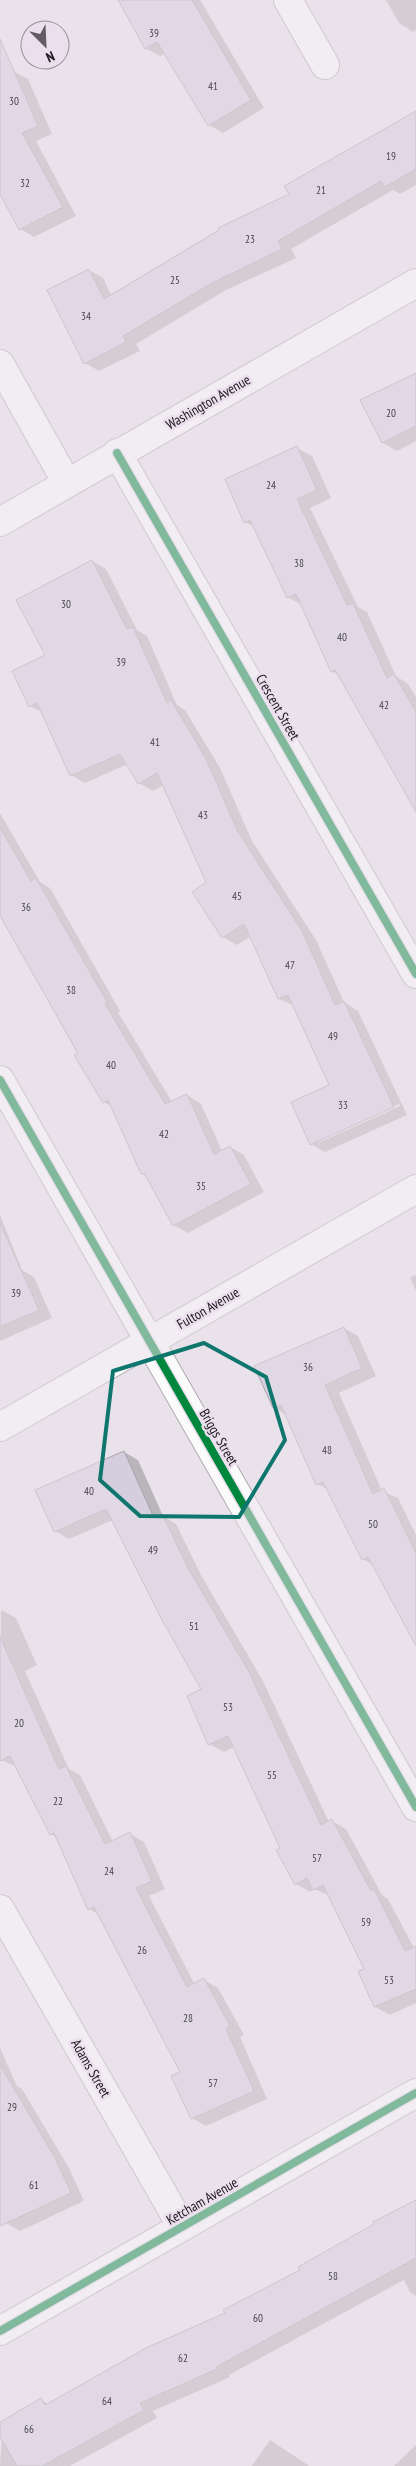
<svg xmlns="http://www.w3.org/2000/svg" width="416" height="2466" font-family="'PT Sans Narrow',sans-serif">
<rect width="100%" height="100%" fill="#e9e2ea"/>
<path fill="#0003" fill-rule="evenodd" d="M119,0h81l64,108 -41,25 -14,-8 -44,-72 -5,3 -15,-8z
M386,0h30v30l-3,2 -14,-9z
M13,71l15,8 24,55 -16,7 40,75 -42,21 -14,-8 -20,-37v-118z
M416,114v71l-16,9 -7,-4 -102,59 5,9 -70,32 -90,54 4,7 -41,20 -14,-8 4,-93 14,8 8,17 179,-100z
M416,374v67l-19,10 -15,-9z
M297,448l15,8 19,42 -21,10 48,99 9,5 29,64 12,8 8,13v113l-76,-134 -8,-5 -30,-66 -14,-8 -33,-70 -10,-5z
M92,561l14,8 31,61 10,6 30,69 8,5 35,58 32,73 64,99 28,62 14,9 49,104 -82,37 -14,-8 19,-58 -35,-80 -16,-7 -28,-63 -14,9 -14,-8 -15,-54 -44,-98 -11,6 -14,-8 -11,-19 -43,19 -14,-8 -28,-62 -13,-7 16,-50zM399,1104l1,2 -82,37v-3z
M0,813l40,69 10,6 70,123 -2,1 54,90 15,-7 14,9 21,47 8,-4 14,8 20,37 -76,41 -14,-8 -26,-48 -6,-3 -31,-68 -7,-4 -104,-189z
M0,1215l22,55 12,7 18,41 -52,23z
M416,1275v16l-6,-14z
M344,1328l14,8 18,40 -37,17 43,98 16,7 18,37v101l-43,-71 -10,-6 -34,-69 -12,-6 -31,-69 -12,-8z
M124,1452l14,8 25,56 13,8 26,53 61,104 66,141 3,-1 14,8 36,66 6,4 28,53v51l-26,12 -15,-8 -15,-35 6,-3 -36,-73 -16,-7 -4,3 -14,-8 -62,-137 -10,5 -15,-8 -6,-54 -90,-170 -44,19 -14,-8z
M1,1610l15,8 21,47 -12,6 44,98 11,6 33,67 17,-8 14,8 21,47 -16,7 46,89 9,-5 14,8 26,47 -4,2 27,62 -61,27 -14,-8 -10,-45 -81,-157 -12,-7 -32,-71 -6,-4 -34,-67 -16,-7 -1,-3z
M0,2048l17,38 5,3 47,79 15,33 -64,30 -14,-8 -6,-13z
M416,2202v94l-6,-4 -6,-12 -175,95 1,2 -77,34 4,7 -87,48h-70l2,-29 -2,-14 41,-23 8,4 178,-90z
M270,2440l38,25v1h-56z
M416,2445v21h-22z"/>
<path fill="#d5cedf" stroke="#a8a4ab" d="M118,0h74l59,100 -43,26 -51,-84 -12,7z
M0,39l38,87 -16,7 41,74 -44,23 -19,-36z
M416,111v58l-31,18 -4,-6 -103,60 4,8 -70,34 -89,53 3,6 -42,22 -37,-74 42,-21 15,30 115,-69 -1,-2 71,-34 -5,-8z
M416,373v53l-34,17 -22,-43z
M297,446l20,44 -20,9 50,106 6,-2 34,75 7,-4 22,38v100l-81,-142 -4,2 -35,-78 -9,4 -37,-78 -6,3 -19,-44z
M92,560l35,69 6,-2 34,76 4,-3 35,59 32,73 64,99 33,74 9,-4 50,106 -84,38 -19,-43 38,-17 -41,-90 -10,4 -34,-75 -22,14 -30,-46 14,-10 -49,-109 -19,11 -18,-30 -50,22 -33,-73 -8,4 -17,-36 33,-16 -29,-55z
M0,828l31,53 5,-3 71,124 -2,2 60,100 22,-10 27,60 16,-8 21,38 -78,42 -29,-53 -3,1 -33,-74 -5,3 -29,-48 4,-2 -78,-137z
M0,1223l39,87 -39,17z
M344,1327l18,41 -37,17 48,109 11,-6 32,65v93l-48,-89 -6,3 -39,-78 -7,3 -35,-80 -8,3 -19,-42z
M124,1451l30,67 8,-4 26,54 61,104 72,153 11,-6 39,72 3,-2 31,62 11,-5v43l-42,18 -16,-36 6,-2 -41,-84 -10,5 -6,-12 -12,7 -19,-35 4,-2 -52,-112 -20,9 -21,-49 14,-7 -39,-69 -56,-111 -52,23 -19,-42z
M0,1637l59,132 7,-3 39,78 25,-12 22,49 -16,7 51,99 17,-9 26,48 -4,3 28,62 -63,28 -20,-43 9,-4 -86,-165 -6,3 -34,-77 -4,2 -40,-79 -10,5z
M0,2065l55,93 16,35 -71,33z
M416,2200v58l-200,109 1,2 -77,34 4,7 -102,56h-25l-17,-29v-15l41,-24 4,7 103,-58 77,-34 -2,-3 77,-40 -2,-3 76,-43 -1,-2z"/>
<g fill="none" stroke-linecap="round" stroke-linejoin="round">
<defs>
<path id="street" d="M288,0l37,65
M0,364l67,119
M117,453l299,521
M0,522l416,-239
M0,1080l416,727
M0,1427l416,-238
M0,1909l182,318
M0,2331l416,-238"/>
</defs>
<use href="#street" stroke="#afa9b0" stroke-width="30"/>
<use href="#street" stroke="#fcfbfc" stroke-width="28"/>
<defs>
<path id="cycleway" d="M117,453l299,521
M0,1080l416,727
M0,2331l416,-238"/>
</defs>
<use href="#cycleway" stroke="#ebdfed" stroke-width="11"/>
<use href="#cycleway" stroke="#00873e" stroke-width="8"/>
</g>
<path d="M0 0H416V2466H0ZM204,1343l62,34 19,63 -46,77 -99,-1 -40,-36 13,-109z" fill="#e9e2ea" fill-opacity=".55" fill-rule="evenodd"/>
<path fill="none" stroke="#0f766e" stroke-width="4" stroke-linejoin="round" d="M204,1343l62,34 19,63 -46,77 -99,-1 -40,-36 13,-109z"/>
<g text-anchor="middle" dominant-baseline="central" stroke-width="5" stroke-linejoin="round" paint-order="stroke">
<g font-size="11" fill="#4a454d">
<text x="154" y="33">39</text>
<text x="213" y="86">41</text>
<text x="14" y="101">30</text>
<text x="391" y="156">19</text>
<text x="25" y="183">32</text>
<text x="321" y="190">21</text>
<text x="250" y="239">23</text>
<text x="175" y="280">25</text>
<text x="86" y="316">34</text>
<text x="391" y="413">20</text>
<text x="271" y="485">24</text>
<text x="299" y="563">38</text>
<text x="66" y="604">30</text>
<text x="342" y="637">40</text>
<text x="121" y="662">39</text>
<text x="384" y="705">42</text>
<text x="155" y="742">41</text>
<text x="203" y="815">43</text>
<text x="237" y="896">45</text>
<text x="26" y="907">36</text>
<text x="290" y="965">47</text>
<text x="71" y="990">38</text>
<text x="333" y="1036">49</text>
<text x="111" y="1065">40</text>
<text x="343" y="1105">33</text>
<text x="164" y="1134">42</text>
<text x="201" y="1186">35</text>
<text x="16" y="1293">39</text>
<text x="308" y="1367">36</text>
<text x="327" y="1450">48</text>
<text x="89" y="1491">40</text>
<text x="373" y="1524">50</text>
<text x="153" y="1550">49</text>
<text x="194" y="1626">51</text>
<text x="228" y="1707">53</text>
<text x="19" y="1723">20</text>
<text x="272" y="1775">55</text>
<text x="58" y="1801">22</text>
<text x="317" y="1858">57</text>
<text x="109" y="1871">24</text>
<text x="366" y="1922">59</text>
<text x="142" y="1950">26</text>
<text x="389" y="1980">53</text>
<text x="188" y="2018">28</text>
<text x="213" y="2083">57</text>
<text x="12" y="2107">29</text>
<text x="34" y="2185">61</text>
<text x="333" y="2276">58</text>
<text x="258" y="2318">60</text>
<text x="183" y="2358">62</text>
<text x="107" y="2401">64</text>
<text x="29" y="2429">66</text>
</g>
<g font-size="14" fill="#1a161b" stroke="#ebdfed">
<text transform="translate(208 402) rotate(-30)">Washington Avenue</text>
<text transform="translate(278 707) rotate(60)">Crescent Street</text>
<text transform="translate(208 1308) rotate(-30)">Fulton Avenue</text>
<text transform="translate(219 1437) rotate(60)">Briggs Street</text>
<text transform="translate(91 2068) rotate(60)">Adams Street</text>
<text transform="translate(202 2201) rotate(-30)">Ketcham Avenue</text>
</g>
</g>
<g transform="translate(45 45) rotate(156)"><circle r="24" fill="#ebdfed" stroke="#978f99"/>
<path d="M0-4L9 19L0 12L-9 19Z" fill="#625d63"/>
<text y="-8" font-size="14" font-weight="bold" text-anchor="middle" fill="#1a161b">N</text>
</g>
</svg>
